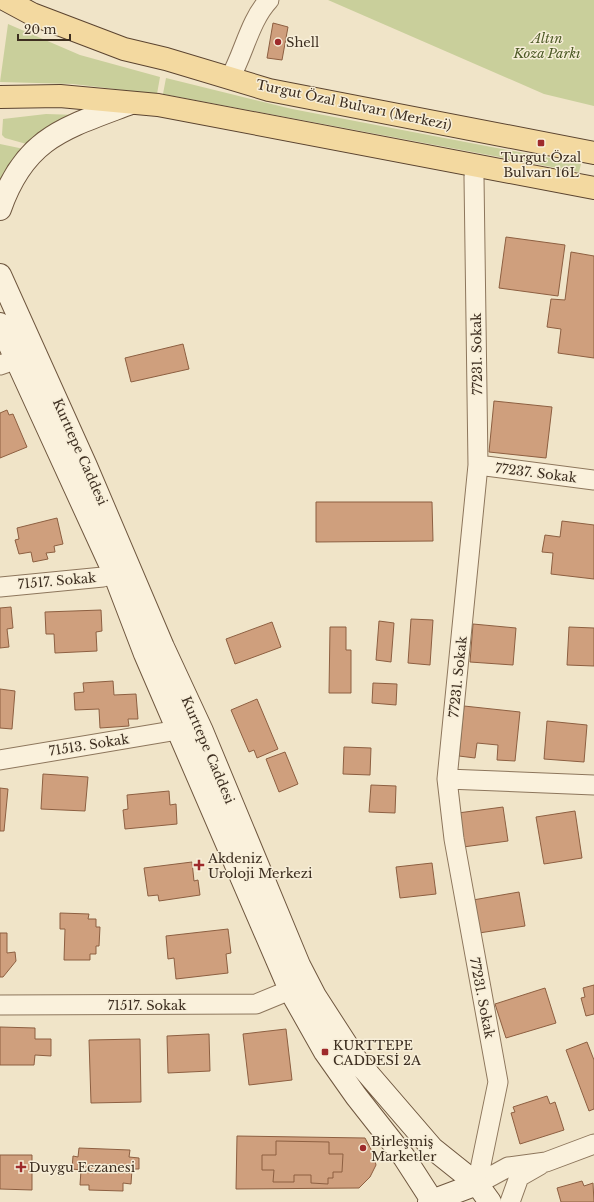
<svg xmlns="http://www.w3.org/2000/svg" width="594" height="1202" font-family="'Libre Baskerville',serif">
<rect width="100%" height="100%" fill="#f0e4c8"/>
<path fill="#c9cf9b" d="M328,0h266v106l-50,-12z
M8,24l72,31 80,22 -3,17 -84,-10 -73,-2z
M166,78l126,31 289,55 -2,8 -416,-78z
M46,114l32,1 -48,30 -25,-7 -3,-3 1,-16z
M0,144l24,5 -24,37z"/>
<path fill="#cf9f7d" stroke="#8d5f41" d="M273,23l15,4 -6,33 -15,-2z
M506,237l59,8 -7,51 -59,-8z
M571,252l23,4v102l-36,-5 3,-24 -14,-2 4,-28 14,1z
M183,344l6,25 -58,13 -6,-24z
M494,401l58,6 -6,51 -57,-6z
M7,410l2,5 4,-1 14,33 -27,11v-45z
M316,502h116l1,39 -117,1z
M57,518l6,26 -9,2 1,6 -9,1 2,6 -15,3 -2,-10 -12,2 -4,-14 4,-1 -2,-11z
M562,521l32,4v54l-43,-5 2,-21 -11,-1 3,-17 15,2z
M11,607l2,21 -6,1 2,18 -9,1v-40z
M101,610l1,21 -6,1 1,19 -42,2 -1,-19h-8l-1,-22z
M411,619l22,1 -3,45 -22,-2z
M379,621l15,2 -3,39 -15,-2z
M272,622l9,25 -46,17 -9,-25z
M473,624l43,4 -3,37 -43,-3z
M330,627h16v23h5v43h-22z
M569,627l25,1v38l-27,-1z
M113,681l1,14 22,-1 2,25h-10l1,7 -29,2 -1,-19 -24,1 -1,-17 10,-1 -1,-9z
M373,683l24,1 -1,21 -24,-2z
M0,689l15,2 -3,38 -12,-1z
M257,699l21,50 -21,9 -3,-8 -5,2 -18,-42z
M464,706l56,6 -5,49 -18,-1 1,-15 -21,-2 -2,15 -16,-2z
M547,721l40,4 -3,37 -40,-3z
M344,747l27,1 -1,27 -27,-1z
M285,752l13,32 -19,8 -13,-33z
M43,774l45,3 -3,34 -44,-2z
M371,785l25,1 -1,27 -26,-1z
M0,788l8,1 -4,42h-4z
M169,791l1,14 6,-1 1,20 -52,5 -2,-19 5,-1 -1,-14z
M503,807l5,34 -45,6 -5,-34z
M575,811l7,47 -38,6 -8,-47z
M192,862l2,19 4,-1 2,15 -41,6 -1,-6 -10,1 -4,-28z
M432,863l4,31 -36,4 -4,-31z
M519,892l6,34 -46,7 -6,-33z
M60,913l29,1 -1,5h8v8h4l-1,19h-3v8h-6v6h-26l1,-31h-5z
M228,929l3,24 -5,1 2,19 -52,6 -2,-21 -6,1 -2,-23z
M0,933h7v20l8,-1 1,9 -13,16h-3z
M594,985v29l-8,2 -5,-18 4,-1 -2,-9z
M545,988l11,35 -50,15 -11,-34z
M0,1027l35,1v11h16v17l-16,-1 -1,10h-34z
M286,1029l6,51 -43,5 -6,-51z
M209,1034l1,37 -42,2 -1,-37z
M140,1039l1,63 -50,1 -2,-63z
M587,1042l7,18v49l-5,2 -23,-61z
M547,1096l3,8 5,-2 9,28 -44,14 -9,-31 4,-1 -2,-5z
M237,1136l128,2 8,15 3,12 -6,12 -11,11 -123,1z
M276,1141l53,1v12h14l-1,18h-9v6h-5v6l-17,-1v-8h-17v7h-21l1,-12h-12v-15h14z
M79,1148l51,2 -1,7 10,1v11h-7l-1,15 -8,-1v8l-34,-1v-5h-9l1,-15 -9,-1 1,-13 5,1z
M0,1155h32v35l-32,-1z
M582,1181l2,5 9,-3 1,19h-33l-4,-14z"/>
<g fill="none" stroke-linecap="round" stroke-linejoin="round">
<defs>
<path id="street" d="M230,78c14,-25 20,-58 39,-78
M476,165l-2,12 4,288 -31,314 7,60 44,243 -21,102
M0,365l17,-6
M478,465l116,15
M0,587l103,-10 11,-4
M0,760l178,-30
M447,779l147,6
M0,1005l256,-1 34,-14
M477,1184l31,-17 38,-5 48,-18
M510,1202l9,-25 21,-12"/>
<path id="secondary" d="M0,209c25,-72 65,-81 131,-106
M0,275l86,191 77,181 39,84 97,234 16,31 42,65 75,87 45,36 13,18
M0,324l114,249 31,81 145,336 35,62 31,44 48,61 29,45
M429,1202l48,-18"/>
<path id="primary" d="M6,0l26,14 92,35 42,10 103,31 325,63
M0,97l60,-1 98,9 436,83"/>
</defs>
<use href="#street" stroke="#8d765c" stroke-width="21"/>
<use href="#secondary" stroke="#6f573f" stroke-width="24"/>
<use href="#primary" stroke="#5b4430" stroke-width="24"/>
<use href="#street" stroke="#faf1dc" stroke-width="19"/>
<use href="#secondary" stroke="#faf1dc" stroke-width="22"/>
<use href="#primary" stroke="#f3d9a0" stroke-width="22"/>
</g>
<g fill="#9e2a2b" stroke="#f7eed8" stroke-width="1.5">
<circle cx="278" cy="42" r="4"/>
<rect x="537" y="139" width="8" height="8" rx="2"/>
<path d="M197 859h4v4h4v4h-4v4h-4v-4h-4v-4h4z"/>
<rect x="321" y="1048" width="8" height="8" rx="2"/>
<circle cx="363" cy="1148" r="4"/>
<path d="M19 1161h4v4h4v4h-4v4h-4v-4h-4v-4h4z"/>
</g>
<g text-anchor="middle" dominant-baseline="central" stroke-width="3" stroke-linejoin="round" paint-order="stroke">
<g font-size="13" font-style="italic" fill="#4d5a26" stroke="#f7eed8">
<text x="547" y="38">Altın<tspan x="547" dy="15">Koza Parkı</tspan></text>
</g>
<g font-size="13" fill="#3d2e20" stroke="#f7eed8" text-anchor="start">
<text x="286" y="42">Shell</text>
<text x="541" y="157" text-anchor="middle">Turgut Özal<tspan x="541" dy="15">Bulvarı 16L</tspan></text>
<text x="208" y="858">Akdeniz<tspan x="208" dy="15">Uroloji Merkezi</tspan></text>
<text x="333" y="1045">KURTTEPE<tspan x="333" dy="15">CADDESİ 2A</tspan></text>
<text x="371" y="1141">Birleşmiş<tspan x="371" dy="15">Marketler</tspan></text>
<text x="29" y="1167">Duygu Eczanesi</text>
</g>
<g font-size="13" fill="#3d2e20" stroke="#f7eed8">
<text transform="translate(354 105) rotate(12)">Turgut Özal Bulvarı (Merkezi)</text>
<text transform="translate(477 354) rotate(-91)">77231. Sokak</text>
<text transform="translate(80 452) rotate(66)">Kurttepe Caddesi</text>
<text transform="translate(536 473) rotate(7)">77237. Sokak</text>
<text transform="translate(57 581) rotate(-5)">71517. Sokak</text>
<text transform="translate(458 677) rotate(-84)">77231. Sokak</text>
<text transform="translate(89 745) rotate(-9)">71513. Sokak</text>
<text transform="translate(208 750) rotate(67)">Kurttepe Caddesi</text>
<text transform="translate(482 998) rotate(79)">77231. Sokak</text>
<text x="147" y="1005">71517. Sokak</text>
</g>
</g>
<path d="M18 34v6h52v-6" fill="none" stroke="#3d2e20" stroke-width="2"/>
<text x="24" y="34" font-size="12" fill="#3d2e20" stroke="#f7eed8" stroke-width="3" paint-order="stroke">20 m</text>
</svg>
